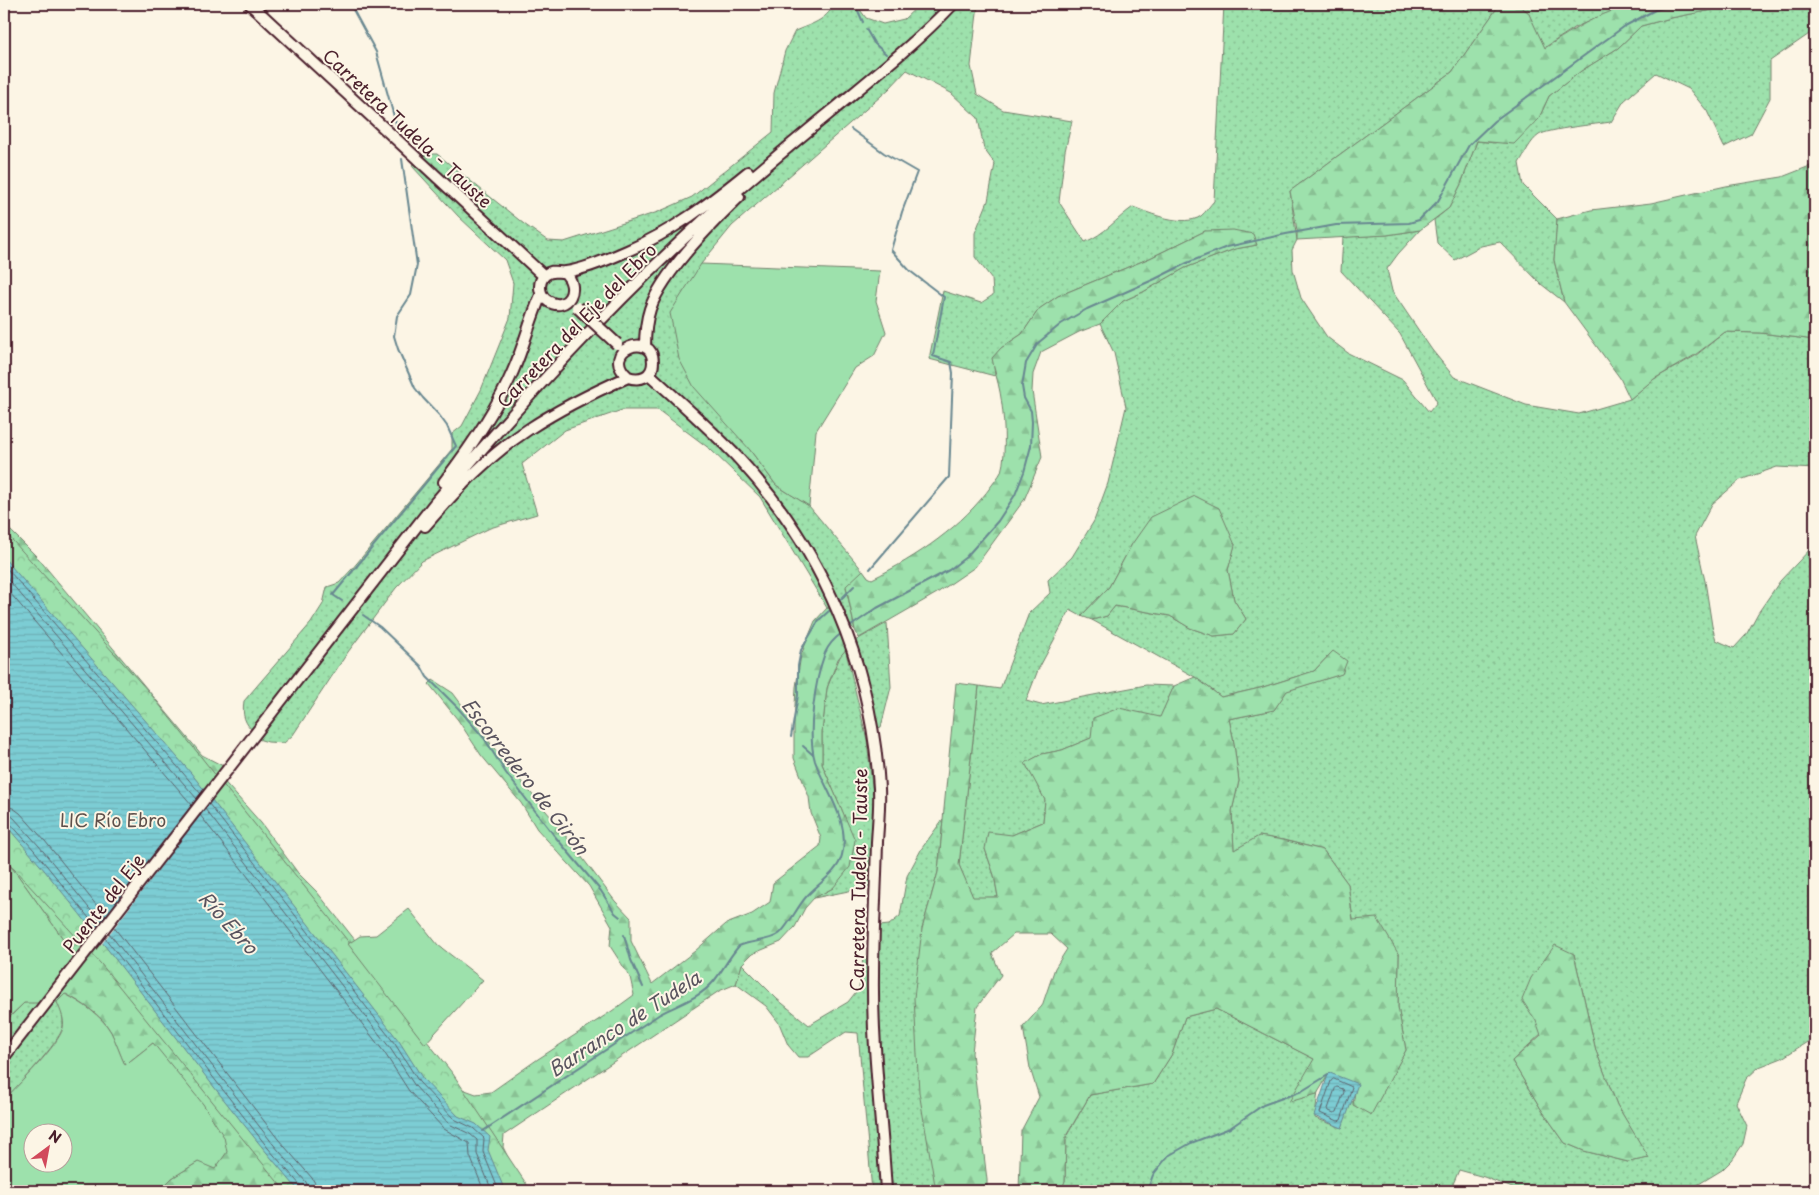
<svg xmlns="http://www.w3.org/2000/svg" width="1819" height="1195" font-family="'Playpen Sans',sans-serif">
<defs>
<pattern id="grass-dots" width="8" height="8" patternUnits="userSpaceOnUse" patternTransform="scale(1.25)"><rect width="8" height="8" fill="#9de1ac"/><path d="M2 2h.1M6 6h.1" fill="none" stroke="#89c194" stroke-width="1.8" stroke-linecap="round"/></pattern>
<pattern id="forest-firs" width="22" height="20" patternUnits="userSpaceOnUse" patternTransform="scale(1.25)"><rect width="22" height="20" fill="#9de1ac"/><path d="M5 1l3.5 6h-7zM16 11l3.5 6h-7z" fill="#89c194"/></pattern>
<pattern id="park-crowns" width="20" height="18" patternUnits="userSpaceOnUse" patternTransform="scale(1.25)"><rect width="20" height="18" fill="#9de1ac"/><path d="M2 6a3 3 0 1 1 6 0M12 15a3 3 0 1 1 6 0" fill="none" stroke="#89c194"/></pattern>
<pattern id="water-rules" width="6" height="5" patternUnits="userSpaceOnUse" patternTransform="scale(1.25)"><rect width="6" height="5" fill="#7ccdd4"/><path d="M0 2.5h6" fill="none" stroke="#6db0b6"/></pattern>
</defs>
<rect width="100%" height="100%" fill="#fcf5e5"/>
<filter id="ink" filterUnits="userSpaceOnUse"><feTurbulence type="fractalNoise" baseFrequency=".02" numOctaves="2"/><feDisplacementMap in="SourceGraphic" scale="10" xChannelSelector="R" yChannelSelector="G"/><feConvolveMatrix kernelMatrix="1 2 1 2 8 2 1 2 1" color-interpolation-filters="sRGB"/></filter>
<g filter="url(#ink)">
<path fill="url(#grass-dots)" stroke="#74806c" fill-rule="evenodd" d="M834,4h22l10,14 17,6 21,-5 16,-15h58l-7,62 6,28 26,16 69,11 -7,30 -6,51 26,40c20,-8 31,-23 48,-35 16,6 51,21 68,9 5,-4 9,-11 13,-15l10,-197h276l-48,68 -162,119 7,49 -5,10 1,20 8,28 26,39 21,16 55,27 26,32 8,-10 -37,-68 -59,-63 2,-34 44,-2 33,-5 -22,24 -11,15 5,22 40,59 22,27 72,28 53,9 51,-15 24,-20 41,-23 30,-24 35,1 55,7v129l-38,-2 -37,13 -28,24 -17,32 10,45 7,45 4,14 18,8 12,-13 12,-22 22,-32 35,-37v493l-33,21 -23,9 -13,12 -10,24 11,23 -4,18 -11,16 -10,10 -28,17 -29,3 -23,-3 -28,2 -8,2h-86l-36,-14 -25,-7 -6,14 5,7h-404l11,-10 1,-44 24,-42 63,-11 19,-30 13,-37 31,-8 98,50 4,31 -3,28 27,10 8,-28 21,14 35,-64 -8,-43 1,-52 -46,-35 -5,-36 -25,-34 -40,-10 -24,-4 -25,15 -2,-40 7,-30 -6,-44 -4,-18 45,-9 12,-19 55,-17 -8,-23 -19,20 -54,17 -39,9 -26,-20 -103,-57 15,-4 8,-10 55,10 20,12 24,8 20,-2 12,-15 -12,-19 -6,-30 7,-26h-103l-23,43 -28,29 -11,-6 -32,60 -12,31 15,4 105,-20 28,1 -14,32 -69,20 -29,12 -20,4 -16,9 19,37 -2,22 -31,13 -27,14 9,26 4,22 -25,1 -14,-33 20,-179 21,3 29,-76 21,-20 -2,-13 24,-23 22,-36 14,-38 18,-76 -12,-54 -14,-29 23,-23 20,-9 42,-24 50,-19 22,-4 -52,-14 -55,27 -92,38 -19,13 -17,25 -21,14 -8,10 2,18 -66,-17 14,-68 38,12 12,-8 -1,-16 -17,-22v-24l13,-32 7,-37 -11,-15 -6,-31 -27,-25 -44,-23 -18,19 -157,137 -31,38 49,186 26,35 33,21 59,71 -22,10 9,43 -18,-19 -2,1 -8,-4 -67,-111 -50,-48 -52,-39h-36l-57,20 -43,34 15,50 -47,14 -68,33 -26,27 -48,64 -55,83 -9,8 -16,-1 -17,-5 4,-4c-11,-10 -13,-18 -11,-32l67,-78 12,-19 4,-17 12,-4 13,-14 100,-120v-15l10,-8 19,-36 29,-72 3,-35 -8,-23 -47,-44 -46,-50 4,-12h21l87,70 24,17 16,1 94,-30 34,-15 81,-65 1,-39 11,-42 10,-20c16,-7 31,-10 39,-27zM1574,954l22,97 21,54 31,53 -20,4 -44,-11 -19,-8 -24,-34 -29,-48 32,-30z
M1517,4h125l-30,7 -36,16 -32,21 -16,-36z
M1720,4h95v26l-45,31v37l-19,36 -27,13 -17,-36 -18,-22 -33,-16 -32,28 -13,21c-13,2 -63,7 -72,13 -9,6 -14,19 -20,28l4,22 34,34 -3,41 10,42 -23,-18 -41,-42 -19,4 -26,14 -18,-17 -3,-23 15,-12 12,-24 16,-43 18,2 44,-25 10,-22 32,-25 37,-23 23,-22 30,-8 41,-8z
M887,623l4,64 -10,40 -12,4 -11,-50 -12,-29 21,88 11,101v44l-64,13 19,-10 9,-78 -20,-46v-32l5,-44 17,-41z
M943,819l-5,53 -16,57 14,262h-64l-14,-158 -12,-1 -38,25h-10l-10,-12 -9,-22 -13,-17 -30,-22 6,-20 35,35 32,26 39,-23 11,-14 4,-30 9,-3 -1,-28 18,-2 11,-9 7,-40 15,-28z
M57,999c3,9 7,18 6,27 -2,16 -47,61 -59,74v-77l20,-20z"/>
<path fill="url(#forest-firs)" stroke="#74806c" d="M1500,4h16l12,8 17,36c29,-19 62,-41 98,-44 25,-3 52,0 77,0l-8,6 -41,8 -30,8 -23,22 -37,23 -32,25 -10,22 -25,26 -37,-3 -16,43 -12,24 -29,22 -33,5 -90,5v-10l-7,-39 162,-119z
M1815,164v176l-55,-7 -35,-1 -30,23 -41,24 -24,20 -10,-21 -56,-76 -10,-42 3,-41 34,-9 60,-7 75,-17 56,-9z
M1233,230l20,4 4,11 -22,4 -50,19 -42,24 -20,9 -23,23 -21,8 -38,20 -8,22 -1,17 10,66 -18,43 -49,67 -38,26 -78,45 -4,-8 -9,-44 17,-16 5,7 4,2c45,-22 91,-53 120,-94 3,-4 7,-9 9,-13 6,-20 3,-59 -1,-80 -2,-11 -6,-22 -8,-34l9,-10 21,-14 17,-25 19,-13 92,-38 55,-27z
M1195,496l24,12 16,37 -7,25 6,30 12,19 -12,15 -20,2 -24,-8 -20,-12 -55,-10 -8,10 -15,4 -11,-4 28,-29 23,-43 19,-27z
M4,524l34,34 164,197 23,12 -4,11 40,45 37,50 19,19 38,48 -7,4 109,143 19,7 15,-2 47,-33 74,-48 22,-16 -4,-18 -20,-31 2,-20 -23,-40 -52,-57 -16,-26 -40,-48 -23,-35 -29,-36 4,-4 20,13 47,63 56,67 59,78 16,17v23l21,43 43,-33 31,-27 26,-10 18,-12 3,-19 47,-37 1,-8 -10,-25 -2,-16 -15,-39v-34l2,-37 5,-32 14,-34 12,-13 9,2 16,32 -14,17 -11,29 -5,44v32l33,76 -5,27 -17,21 -19,10 -9,10 -10,19 -14,15 -29,12 -10,10 -6,20 -17,7 -215,144 -1,12 19,39 -518,-628z
M1333,651l14,10 -5,13 -55,17 -13,19 -45,9 4,18 6,44 -7,30 2,39 25,-14 24,4 40,10 25,34 5,36 24,-2 22,37 -1,52 8,43 -35,65 -18,-10 3,-20 -27,-11 -12,20 -28,8 25,-43 -98,-50 -31,8 -13,37 -19,30 -63,11 -24,41 -1,45 -4,10h-42l2,-60 18,-34 -9,-29 -7,-41 19,-21 13,-38 12,-19 -16,-15h-37l-22,19 9,22 -24,32 -5,46 15,127v11h-51l-17,-99 -5,-94 8,-69 16,-57 18,-189 23,3 -20,179 14,32h25l-4,-22 -9,-26 3,-17 24,3 31,-13 2,-22 -20,-37 17,-9 20,-4 29,-12 2,-20 26,-10 41,9 14,-31 21,-9 26,20 39,-9 54,-17z
M4,823l295,368h-140l13,-13 26,-16 -45,-119 -28,22c-5,-10 -9,-22 -14,-33 -9,-17 -29,-29 -45,-38l-9,8 -14,-1 33,-44 -59,-83 -13,-15z
M1555,945l19,9 22,97 21,54 32,53 -21,4 -44,-11 -19,-8 -24,-34 -29,-48 29,-26 -5,-14 -14,-21 9,-22z"/>
<path fill="url(#park-crowns)" stroke="#74806c" d="M4,531l146,162 178,223 125,158 78,117h-246l-184,-227 -97,-106z"/>
<path fill="#9de1ac" stroke="#74806c" fill-rule="evenodd" d="M701,264l179,7 -4,30 10,31 -12,24 -19,12 -39,63 -7,75 -33,-21 -26,-35 -56,-63 -15,-28 -9,-46z
M4,859l13,15 59,83 -31,46h-21l-17,16 -3,-6z
M409,909l29,36 45,35 -58,64 -77,-100 12,-8 16,-1z
M65,994c17,9 36,21 46,38 5,10 9,22 14,33l28,-22 50,61 21,33 3,15 -12,17 -17,-7 -26,16 -13,13h-155v-91c14,-15 54,-54 59,-72 2,-9 -3,-18 -6,-26zM32,1132h30v30h-30z"/>
<path fill="url(#water-rules)" stroke="#688790" d="M4,558l187,215 208,268 24,38 35,37 18,8 14,13 -2,13 17,41h-206c-103,-119 -191,-250 -295,-368z
M1330,1073l28,11 -16,44 -28,-12 14,-41z"/>
<path fill="#fcf5e5" d="M205,788l8,10 -112,147 -9,-11z"/>
<g fill="none" stroke-linecap="round" stroke-linejoin="round">
<path stroke="#5e656f" stroke-width="1" d="M4,565l197,229
M4,575l193,224
M4,586l188,219
M209,804l186,240 24,38 35,37 19,9 11,10 -1,14 16,39
M4,806l9,2 7,5 25,28 60,75
M205,809l185,239 25,38 34,38 21,10 7,6v14l15,37
M4,814l6,1 4,3 25,28 62,77
M200,815l184,237 25,39 35,38 25,14 1,13 14,35
M4,820l5,2 25,28 63,78
M113,926l165,213 34,39 4,7v6
M109,933l164,211 33,38 3,9
M105,938l163,210 33,38 1,5
M1334,1079l18,8 -11,33 -3,1 -18,-8 11,-32z
M1337,1087l6,2 1,3 -7,20 -3,1 -5,-2 -1,-2 7,-20z"/>
<path stroke="#688790" stroke-width="2" d="M350,4l26,48 22,79
M855,4l8,18
M866,29l8,14 12,11
M851,129l33,24 33,19 -15,40 -11,38 19,21 34,26 -11,59 18,6 2,11 -4,104 -79,92
M342,601l-9,-6 123,-149 -9,-20 -8,-11 -16,-17 -8,-10 -17,-39 -4,-13 3,-20 14,-21 6,-30 -15,-106
M839,601l15,-15
M363,615l17,12 41,39 6,11 31,31 26,30 22,35 47,61 48,57 14,22 5,4
M848,628l29,-20 72,-38 17,-13 32,-36 17,-26 9,-23 7,-26 1,-24 -1,-11 -7,-13 -2,-12 4,-23 12,-20 23,-19 26,-15 68,-30 32,-16 40,-16 59,-13 50,-9 73,-2 10,-3 19,-19 31,-56 25,-24 131,-95 30,-16 24,-6
M791,737l7,-42v-29l3,-16 18,-30 10,-9
M803,746l9,8
M624,935l7,25 12,27
M483,1131l177,-117c19,-10 40,-16 54,-33 9,-11 15,-24 25,-35 12,-6 29,-4 40,-12 8,-6 19,-28 27,-37 11,-13 32,-24 36,-42 9,-33 -17,-65 -27,-94 -8,-27 0,-81 10,-108 4,-9 10,-15 17,-20
M1147,1191l6,-16 15,-19 23,-13 39,-15 33,-23 39,-14 26,-16"/>
<defs>
<path id="primary" d="M250,4l294,272
M564,272c18,16 3,41 -16,29 -9,-5 -11,-18 -3,-26 7,-6 13,-2 21,-3 20,-3 43,-13 61,-21 45,-19 83,-48 121,-79
M645,347c0,-13 1,-26 5,-38 12,-36 62,-86 89,-112
M649,374c31,28 63,56 91,86 83,90 132,206 139,328 1,18 -1,36 -2,54 -1,45 -4,90 -4,134 -1,72 9,144 13,215
M444,482c26,-34 52,-71 69,-111 11,-25 17,-51 28,-76
M425,526c31,-36 64,-71 104,-97 32,-21 65,-37 99,-52 12,4 25,0 25,-15 0,-32 -55,-12 -25,15
M4,1057l430,-553c86,-100 174,-197 271,-285 41,-37 84,-73 127,-108 41,-34 84,-68 121,-107"/>
</defs>
<use href="#primary" stroke="#4a1f2b" stroke-width="14"/>
<use href="#primary" stroke="#fcf5e5" stroke-width="10"/>
<defs>
<path id="primary-bridge" d="M577,307l40,37"/>
</defs>
<use href="#primary-bridge" stroke="#4a1f2b" stroke-width="14" stroke-linecap="butt"/>
<use href="#primary-bridge" stroke="#fcf5e5" stroke-width="10"/>
</g>
</g>
<g text-anchor="middle" dominant-baseline="central" stroke-width="4" stroke-linejoin="round" paint-order="stroke">
<g font-size="18" fill="#4a1f2b" stroke="#fcf5e5">
<text transform="translate(408 128) rotate(43)">Carretera Tudela - Tauste</text>
<text transform="translate(576 325) rotate(-46)">Carretera del Eje del Ebro</text>
<text transform="translate(858 880) rotate(-89)">Carretera Tudela - Tauste</text>
<text transform="translate(103 903) rotate(-52)">Puente del Eje</text>
</g>
<g font-size="18" fill="#5f504b" stroke="#fcf5e5">
<text x="113" y="819">LIC Río Ebro</text>
</g>
<g font-size="19" font-style="italic" fill="#59535e" stroke="#fcf5e5">
<text transform="translate(526 776) rotate(52)">Escorredero de Girón</text>
<text transform="translate(229 922) rotate(48)">Río Ebro</text>
<text transform="translate(624 1023) rotate(-33)">Barranco de Tudela</text>
</g>
</g>
<rect width="1819" height="1195" fill="none" stroke="#fcf5e5" stroke-width="20"/>
<rect x="10" y="10" width="1799" height="1175" fill="none" stroke="#4a1f2b" stroke-width="2" filter="url(#ink)"/>
<g transform="translate(48 1148) rotate(32)"><circle r="24" fill="#fcf5e5" stroke="#b59f9b"/>
<path d="M0-4L9 19L0 12L-9 19Z" fill="#d1495b"/>
<text y="-8" font-size="14" font-weight="bold" text-anchor="middle" fill="#4a1f2b">N</text>
</g>
</svg>
